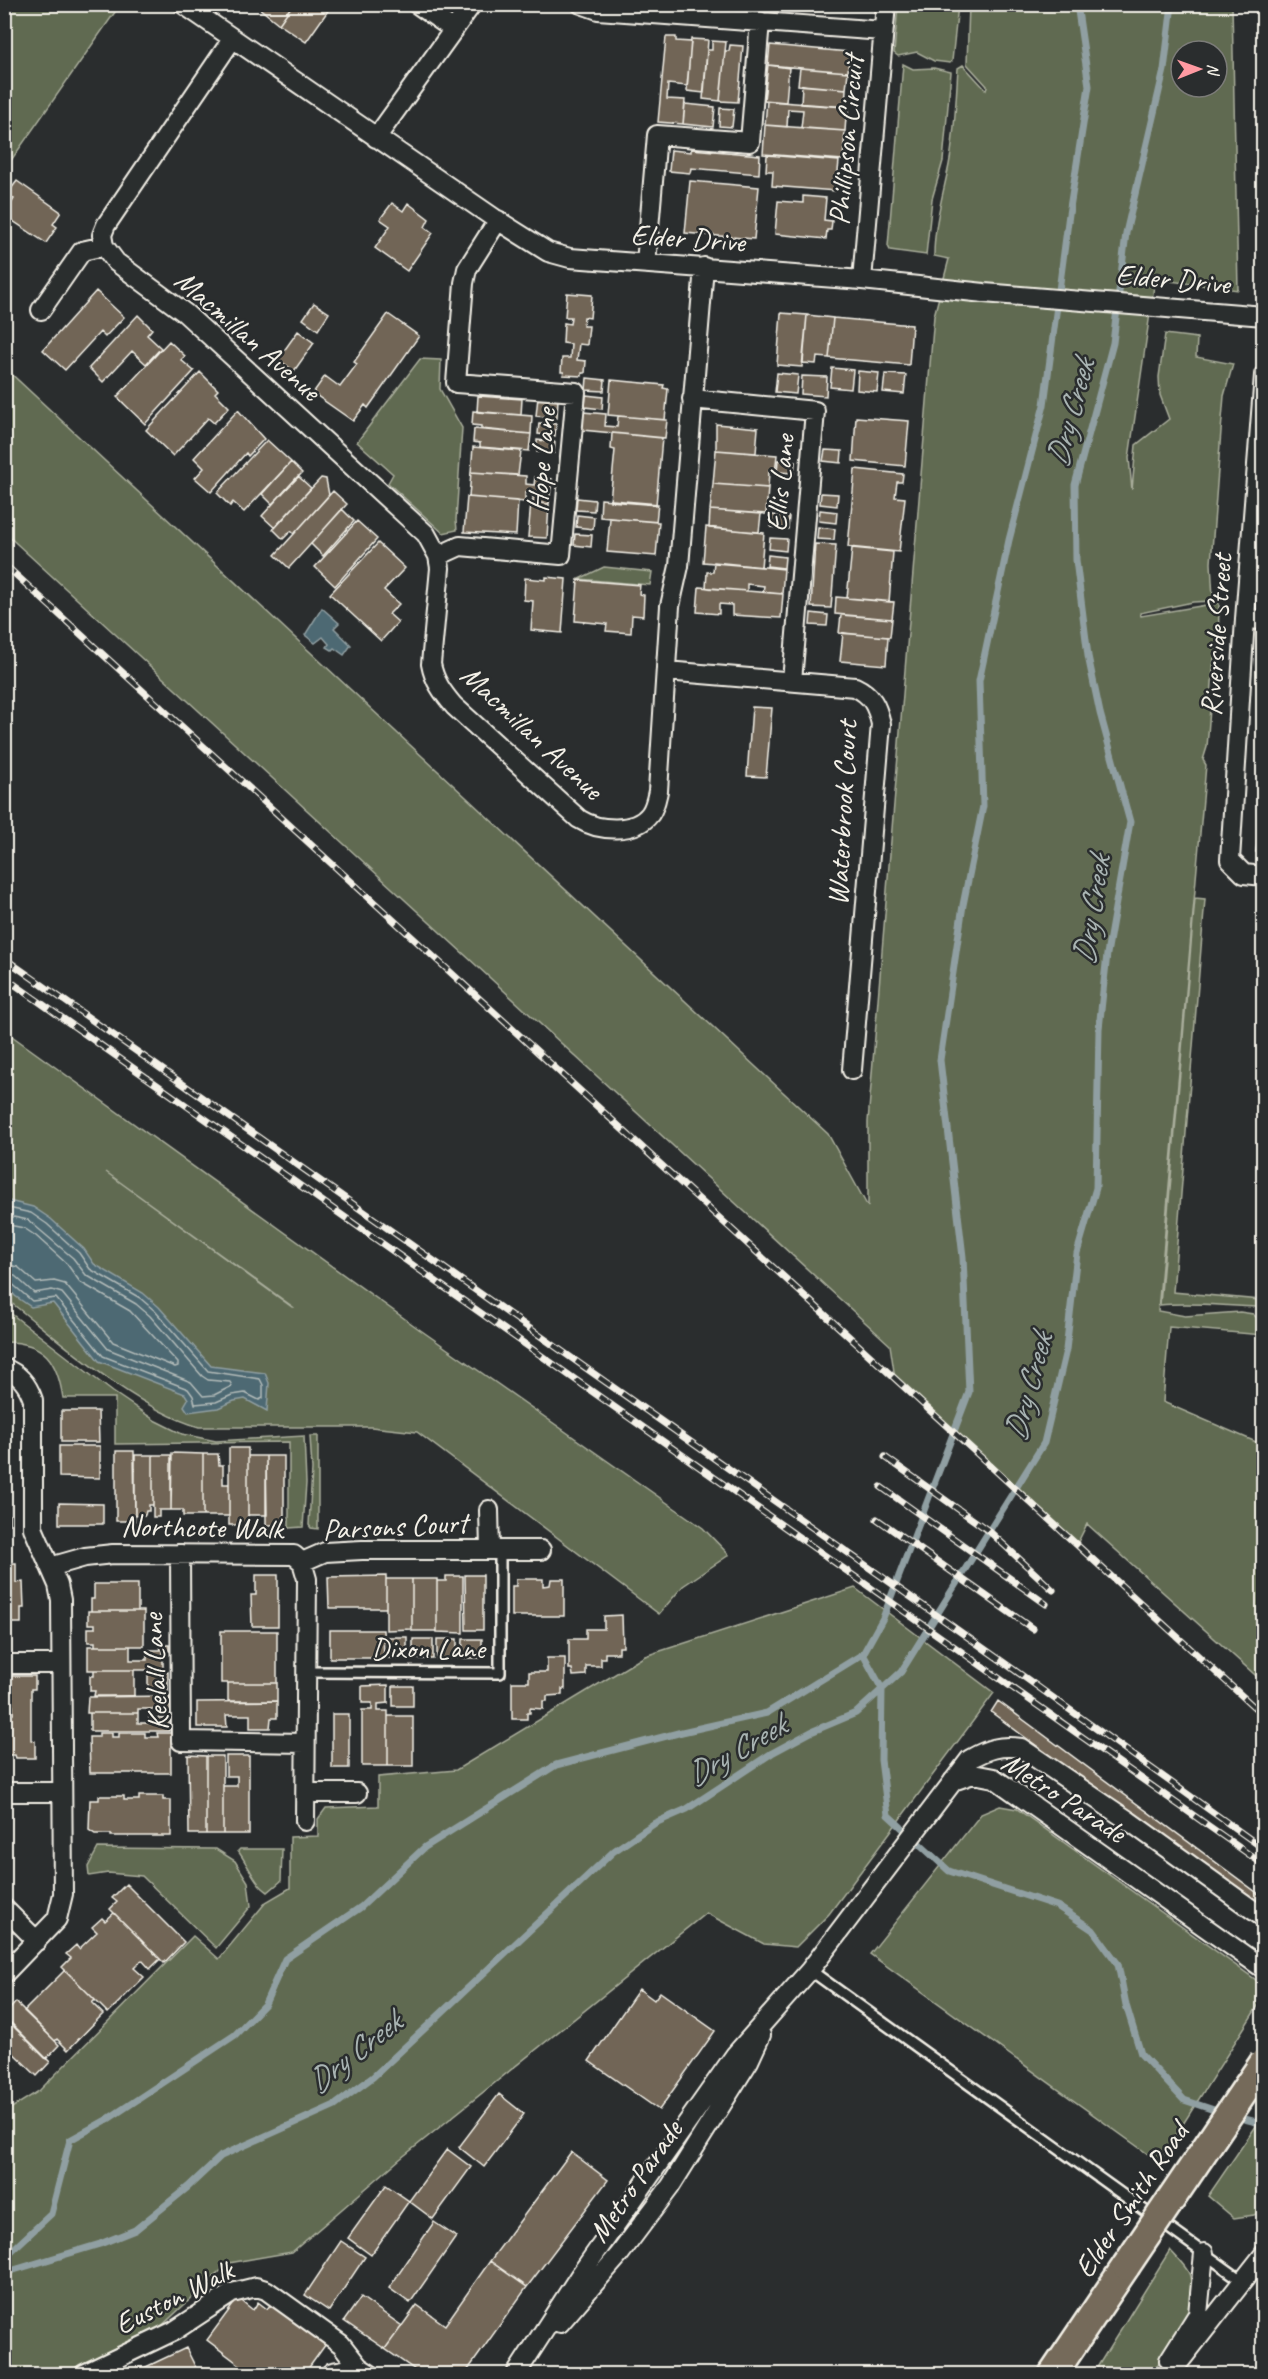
<svg xmlns="http://www.w3.org/2000/svg" width="1268" height="2379" font-family="Caveat,sans-serif">
<rect width="100%" height="100%" fill="#2a2d2e"/>
<filter id="ink" filterUnits="userSpaceOnUse"><feTurbulence type="fractalNoise" baseFrequency=".0167" numOctaves="2"/><feDisplacementMap in="SourceGraphic" scale="12" xChannelSelector="R" yChannelSelector="G"/><feConvolveMatrix kernelMatrix="1 2 1 2 8 2 1 2 1" color-interpolation-filters="sRGB"/></filter>
<g filter="url(#ink)">
<path fill="#606a51" stroke="#aaae9c" stroke-width="1.5" fill-rule="evenodd" d="M5,4l115,1 -115,164 -1,-164z
M898,5h60l-6,56 -2,2 -16,-2 -17,-9 -19,4 -4,-3z
M969,5h263l6,285 -83,-11 -26,179 3,32 4,-45 33,-26 -9,-24 -1,-18 6,-43 32,4 -1,19 37,7 -9,32 -3,35 -10,132 2,35 -2,3 -18,1 -53,11 1,3 78,-13 -1,55h-4l-7,89 -4,13 3,5 -48,546 27,5 55,-4 13,2 10,10v11l-94,-8 -6,75 100,43v237l-176,-158 -11,22 -181,-168 -5,-33 -885,-812v-165l823,766 40,73v-85l66,-806 15,-57 -15,-3c0,-32 9,-61 15,-91 6,-32 7,-65 9,-97l5,-3 23,25 1,-4 -20,-22zM1181,51h36v36h-36z
M903,64l10,5 21,-1 17,4 -8,89 -11,38 -6,56 -36,-5 -2,-4z
M420,359l21,1 -1,29 22,39 -6,92 1,10 -14,3 -55,-50 5,-9 -36,-32z
M604,567l48,5 -2,13 -71,-6z
M1195,898l10,1 -32,393 87,8 -2,7c-34,-1 -65,-5 -98,-2z
M5,1031l414,298 284,199 26,27 -46,31 -24,28 -242,-182 -46,-5h-172c-65,-19 -140,-87 -194,-129zM106,1172l186,135h1z
M5,1309l108,83 43,29 26,13 34,7 88,-5 2,47 -3,44 -14,1v-86l-174,2v-46h-52c-6,-38 -18,-56 -58,-56z
M310,1436h8v93l-7,-1 -2,-3 3,-56z
M855,1588l139,105 -165,221 -33,33 -32,-3 -58,-31 -306,246 -108,93 -63,11 -74,69 -89,42h-61v-262l34,-21 154,-155 26,23 47,-57 24,-14v-51l28,-1v-17l8,-11 52,-2v-29l78,-7 189,-114z
M1000,1806l17,3 246,176v13l-104,164 -289,-208 111,-140z
M98,1848l118,1 19,12 13,21 3,24 -35,42 -74,-72 -34,-3 -19,3 -1,-9z
M240,1849h42l-1,32 -13,11c-14,-9 -20,-28 -30,-41z
M1263,2116v93l-9,6 -20,3 -26,-22z
M1170,2250c6,7 18,18 20,26 9,38 -19,69 -39,98h-58z"/>
<path fill="#4e6973" stroke="#909fa2" stroke-width="1.5" d="M322,608l17,15 -5,5 17,17 -7,10 -10,-7 -2,2 -5,-3 2,-3 -6,-7 -8,6 -10,-8z
M5,1200l28,7 18,12 33,30 10,15 49,29 16,14 52,59 54,7 4,10 -2,28 -22,-12 -11,2 -16,7 -30,4 -4,-6 4,-7 -3,-5 -86,-33 -46,-58 -22,4 -16,-11 -10,-12z"/>
<g fill="none" stroke-linecap="round" stroke-linejoin="round">
<path stroke="#b2bbb9" stroke-width="1.5" d="M4,1207l27,6 16,11 32,29 11,16 50,29 15,13 53,60 52,8 3,6v13l-4,2 -14,-7 -13,2 -16,7 -21,2 -2,-8 -5,-7 -85,-33 -47,-58 -24,3 -22,-19 -6,-2
M4,1215l24,5 45,38 13,17 50,29 14,12 52,60 6,4 22,2 2,4 -18,9 -11,1 -12,-14 -83,-33 -46,-56 -10,-3 -18,3 -19,-17 -11,-3
M4,1224l20,4 12,8 31,28 13,18 50,29 48,52v3l-3,1 -62,-25 -48,-58 -11,-3 -18,2 -18,-16 -14,-3"/>
<path stroke="#909fa2" stroke-width="7" d="M863,1654l19,35 -1,71 7,55 61,56 108,35 36,24 25,34 8,41 15,49 43,46 39,13
M1233,2116l31,8
M4,2258l47,-44 19,-74 38,-21 127,-84 30,-31 20,-45 76,-52 64,-60 131,-82 126,-33 85,-19 96,-59 20,-36 86,-226 -6,-135 -23,-197 23,-155 20,-99 -4,-125 30,-141 35,-135 25,-191 20,-128 -12,-82
M4,2273l96,-29 35,-14 53,-43 33,-31 114,-51 38,-28 241,-226 41,-28 32,-14 85,-56 39,-21 45,-19 45,-41 143,-229 22,-93 11,-97 19,-65 3,-159 8,-75 23,-132 -30,-109 -12,-57 -12,-96 -1,-75 38,-142 13,-110 38,-163 8,-66"/>
</g>
<path fill="#716557" stroke="#f4f1e8" stroke-width="1.5" d="M260,4h33l-14,20 -21,-17z
M293,4l39,1 -26,37 -27,-18z
M666,37h10v4l15,1 -4,44 -19,-2 -1,15 18,1 -2,24 -25,-2z
M691,39l17,1 -4,53 -17,-2z
M712,41l14,1 -6,59 -17,-2 4,-49h5z
M730,45l13,1 -5,56 -18,-1 5,-50h4z
M770,45l79,7 -1,20 -80,-7z
M768,65l21,3 -3,34 -22,-2z
M800,68l48,4 -2,17 -48,-4z
M802,85l44,4 -1,18 -44,-3z
M767,101l82,6 -1,10h-2l-1,14 -44,-3 2,-18 -15,-1 -1,18 -22,-2z
M685,104l30,3 -2,20 -30,-3z
M720,108l14,1 -2,18 -13,-1z
M765,125l80,6 -2,29 -80,-6z
M691,149l69,6 -1,19 -68,-6 -1,5 -21,-2 2,-21 20,2z
M767,155l72,6 -3,30 -64,-5 1,-15h-7z
M17,181l44,31 -8,12 4,3 -11,16 -42,-28 10,-16 -7,-5z
M690,181l69,6 -5,52 -69,-6z
M803,196l23,2 -2,22 8,1 -1,9h-4l-1,9 -51,-5 3,-33 25,2z
M392,203l11,8 5,-8 21,16 -4,8 8,6 -26,38 -32,-23 15,-22 -10,-7z
M96,291l28,26 -19,20 -5,-5 -35,38 -22,-20z
M567,293l25,2 -2,23 -6,-1 -1,9h6l-2,19 -8,-1 -2,16 9,1 -1,12h-3v3l-19,-1 1,-3h-3l1,-14h8l1,-14 -8,-1 1,-20 6,1 1,-7h-6z
M314,303l15,10 -11,17 -15,-11z
M781,313l26,2 -5,52 -25,-2z
M388,314l31,22 -51,72 -3,-3 -12,16 -40,-28 12,-17 15,11 17,-23 -3,-2z
M138,315l14,14 -5,6 14,13 -15,16 -14,-13 -29,31 -14,-14z
M807,315l26,3 -4,40 -12,-1 -1,7 -13,-1z
M833,318l79,7 -3,40 -80,-7z
M298,331l16,12 -20,28 -16,-12z
M169,341l16,15 -4,4 13,11 -49,53 -28,-27z
M832,368l21,2 -2,19 -21,-2z
M858,371l21,2 -2,19 -20,-2z
M200,372l18,18 -3,3 14,14 -15,16 -6,-5 -35,38 -27,-26z
M777,373l21,2 -2,19 -21,-2z
M885,374l21,1 -2,19 -21,-2z
M802,376l25,1 -1,19 -25,-2z
M587,378l18,2 -1,11 -18,-1z
M611,380l53,5 -1,3 5,1 -3,31 -57,-5z
M586,395l17,2 -1,12 -17,-2z
M478,396l44,3 -1,16 -44,-3z
M538,397l20,2 -1,19 -21,-2z
M238,410l26,29 -16,17 -2,-3 -35,39 -16,-14 9,-10 -10,-10z
M473,411l59,5 -1,18 -50,-5v-3l-9,-1z
M583,412l23,2 -1,12 12,1 1,-11 49,4 -2,18 -83,-8z
M856,417l53,4 -4,45 -52,-5z
M539,423l17,1 -1,12 -17,-2z
M716,424l42,4 -2,25 -40,-3z
M474,429l57,5 -2,17 -49,-4v-4l-7,-1z
M612,433l50,5 -6,67 -46,-4 5,-51 -4,-1z
M267,440l24,22 -47,50 -11,-10 -3,4 -13,-13z
M537,440l18,2 -1,11 -17,-1z
M473,447l48,4 -3,24 -47,-3z
M716,450l61,5 -2,18 -6,-1 -1,16 -55,-4z
M825,450l17,1 -1,12 -18,-2z
M778,460l17,2 -1,11 -17,-1z
M291,462l11,11 -30,31 -10,-10z
M855,469l48,5 -1,8h-5l-2,15 10,1 -6,54 -51,-5z
M471,472l55,4v8l8,1 1,-8 17,2 -3,25 -16,-2v-9h-8v9l-56,-5z
M298,476l13,12 -36,40 -13,-12z
M321,478l5,1 3,16 -35,39 -3,-3 -8,8 -10,-10z
M713,484l55,4 -2,26 -56,-4z
M333,491l14,13 -58,64 -14,-13z
M821,493l17,1 -1,12 -17,-2z
M467,497l51,4 -2,34 -52,-3z
M577,498l18,2 -1,11 -18,-1z
M601,499l57,5 -2,18 -56,-5z
M531,502l18,2 -2,34 -19,-1z
M342,509l12,12 -31,35 -12,-12z
M710,510l51,4 -2,18 -50,-4z
M820,510l17,2 -1,11 -17,-2z
M577,515l17,2 -1,12 -17,-2z
M772,515l17,2 -1,12 -17,-2z
M610,518l49,4 -3,34 -49,-4z
M357,521l20,18 -42,47 -20,-19z
M706,527l58,6 -3,34 -58,-5z
M818,527l17,2 -1,11 -17,-1z
M575,534l17,1 -1,12 -17,-2z
M770,538l17,1 -1,12 -17,-2z
M378,543l27,25 -21,22 15,14 -10,10 9,8 -17,19 -51,-47z
M815,544l21,1 -5,63 -20,-1z
M852,548l41,4 -4,50 -42,-4z
M768,555l17,2 -1,11 -17,-2z
M714,562l70,7 -2,25 -19,-2 1,-6 -17,-2v7l-41,-3 1,-16h6z
M546,577l20,2 -4,54 -31,-3 2,-29 -9,-1 1,-22 21,2z
M578,580l62,5 -1,9 5,1 -1,21 -11,-1 -1,18 -25,-2 1,-7 -32,-3z
M699,587l84,7 -2,24 -49,-3v-10l-13,-1v10l-22,-2z
M836,597l58,5 -2,17 -57,-5z
M811,613l17,2 -1,11 -17,-1z
M841,615l51,4 -2,18 -51,-4z
M843,633l45,4 -2,28 -46,-4z
M752,707l20,1 -6,69 -19,-1z
M1261,792h3v19h-5z
M1259,811h5v22h-6z
M1258,833h6v20l-8,-1z
M61,1411h37l1,31h-38z
M59,1446h41v32l-41,-1z
M229,1448h19v77h-19z
M116,1451h18l1,70h-19z
M172,1453l31,1v62h-20v-6h-12z
M203,1454h15l1,11h4v19h6v32h-26z
M135,1455h18v50h-4v6h-3l-1,4 -10,1z
M153,1455h18v55h-12v7h-6z
M248,1456h18l1,59h-19z
M266,1456h18v69h-18z
M59,1503l44,1v20h-44z
M4,1506h5v18h-5z
M4,1524h5v25h-5z
M4,1563h12v20l7,-1 1,26h-3v15h-17z
M256,1575h22v51h-26l-1,-31h5z
M465,1575h18v55h-17z
M386,1576v32h-57l-1,-31z
M446,1576h17v57l-26,-1v-51h9z
M386,1579h26v50l-26,1z
M412,1579h25v52h-25z
M516,1579h27v7l7,-1 1,-6h13v37h-52v-30h4z
M94,1584h44v27h-47v-12h3z
M88,1611h56v35h-49v-4h-7v-14h7v-4h-7z
M622,1615l1,32h-4v6h-14v5h-4v8h-15v9l-13,1 -1,-7h-3v-30h17v-10h18v-13z
M330,1630h53l1,28h-54z
M221,1631h56v52h-56z
M387,1637h20v21h-20z
M413,1639h20v20h-20z
M437,1639h20v19l-20,1z
M463,1639h19v19h-20z
M160,1645h9v6h-6v19h-75v-24h42v14h17v-10h14z
M547,1658h18v31h-3v6l-15,1v5h-4v8l-13,-1v5h-3v6h-15v-37h17v-10h18z
M94,1670h40v26h-40l1,-5h-5v-15h4z
M148,1671l20,1v19h-20z
M4,1676h31v13h-4v51l4,1v17h-19l-1,-3h-11v-22h4v-19h5v-8h-9z
M228,1683h49v18h-49z
M388,1685v18l-10,1v7h10v55h-26v-56h10v-7h-10v-17z
M393,1686h20v20h-20z
M169,1696l2,18h-6v-5h-27v4h-51l1,-16z
M277,1701v17h-6l-1,10h-20v-13h-24l1,12h-30v-25z
M998,1701l266,197v16l-273,-202z
M90,1713h48v10h11v-5h20v13h-79z
M332,1714h17v54h-17z
M388,1716h25v50h-25z
M99,1733h13v4h7v-4h26v4h13l-1,-4h14v40h-81l-1,-36h10z
M188,1755l18,1v78h-17z
M206,1756h17v78h-17z
M226,1756h23v78h-26v-48h14v-10h-11z
M99,1796h25v4h15v-4h24v4h8v36h-60v-2h-16l-6,-4 1,-30h9z
M126,1884l58,58 -20,21 -54,-54 7,-7 -5,-4z
M114,1913l46,46 -10,10 -8,-9 -8,8 10,9 -36,36 -46,-46 9,-9 -5,-4 10,-9 3,4 18,-17 -5,-5 10,-9 3,3z
M65,1970l30,30 -3,3 11,11 -35,36 -11,-11 -2,2 -31,-30z
M639,1989l15,11 6,-8 55,39 -56,79 -70,-49z
M16,2002l43,43 -13,14 -42,-42v-11l5,4z
M10,2022l40,40 -13,14 -33,-32v-17z
M499,2094l25,20 -40,53 -25,-20z
M447,2149l24,18 -38,52 -24,-18z
M571,2152l37,28 -81,107 -37,-26z
M386,2185l23,16 -38,54 -23,-17z
M434,2222l22,15 -46,66 -21,-15z
M341,2241l24,16 -36,54 -24,-16z
M490,2261l37,26 -62,87h-44l-36,-25 32,-44 28,20z
M361,2297l41,29 -17,23 -41,-28z
M238,2298l15,12 5,-8 9,7 4,-5 55,40 -21,29 2,1h-55l-45,-34z
M186,2348l13,26h-68z"/>
<g fill="none" stroke-linecap="round" stroke-linejoin="round">
<defs>
<path id="service" d="M307,1672l193,1v-123
M810,1970l434,312"/>
<path id="minor" d="M183,4l311,214 54,34 22,6 292,22 122,13 280,23
M417,4l37,26
M581,4l17,6 285,21
M233,38l-127,187 -4,10 2,11 12,16 69,51 241,221 12,22 2,12 -9,96c3,17 12,29 23,42l125,113c19,12 56,15 71,-5 5,-7 6,-14 8,-23l12,-185 9,-40 25,-299
M376,138l96,-134
M646,263l11,-128 93,7 10,-121
M862,280l24,-276
M41,310l41,-59 22,-5
M1264,375l-19,244 -15,241 14,14 20,2
M692,399l123,12 -23,270
M438,556l22,-10 101,9 15,-163 -120,-9 8,-100 3,-14 31,-49
M1245,619l19,1
M666,671l189,16c17,8 22,19 26,37l-29,346
M4,1368c16,6 24,17 29,32v128l25,57 3,15 2,294 -6,25 -53,55
M489,1510l1,40
M180,1554l1,187 124,2
M302,1562l23,-10 37,-2h179
M50,1567l35,-10 28,-3 181,1 8,7 5,17 -2,242
M4,1664h57
M953,1781l20,-7 21,4 270,191
M4,1792h58
M306,1793h51
M4,1908l33,33
M560,2323l59,-68 51,-68 79,-126 12,-26
M1169,2360l29,-46 6,-61
M84,2374l90,-43 58,-38 24,-6 10,3 75,54 18,23 11,7
M330,2374l2,-2 27,-5
M516,2374l64,-99 155,-220 75,-85 160,-211c18,-10 30,-14 51,-11l108,73 135,97
M1170,2374l94,-120"/>
<path id="primary" d="M1053,2374l73,-108"/>
</defs>
<use href="#service" stroke="#f4f1e8" stroke-width="14"/>
<use href="#minor" stroke="#f4f1e8" stroke-width="22"/>
<use href="#primary" stroke="#f4f1e8" stroke-width="32"/>
<use href="#service" stroke="#2a2d2e" stroke-width="9"/>
<use href="#minor" stroke="#2a2d2e" stroke-width="18"/>
<use href="#primary" stroke="#746a5a" stroke-width="27"/>
<defs>
<path id="rail" d="M4,564l1260,1152
M4,958l1009,711 251,180
M4,977l1260,888
M885,1457l104,74 64,59
M881,1487l165,117
M877,1519l156,110"/>
</defs>
<use href="#rail" stroke="#f4f1e8" stroke-width="7"/>
<use href="#rail" stroke="#2a2d2e" stroke-width="4.5" stroke-dasharray="14" stroke-linecap="butt"/>
<defs>
<path id="primary-bridge" d="M1126,2266l138,-204"/>
</defs>
<use href="#primary-bridge" stroke="#f4f1e8" stroke-width="32" stroke-linecap="butt"/>
<use href="#primary-bridge" stroke="#746a5a" stroke-width="27"/>
</g>
</g>
<g text-anchor="middle" dominant-baseline="central" stroke-width="5" stroke-linejoin="round" paint-order="stroke">
<g font-size="30" fill="#f4f1e8" stroke="#2a2d2e">
<text transform="translate(846 140) rotate(-85)">Phillipson Circuit</text>
<text transform="translate(688 238) rotate(4)">Elder Drive</text>
<text transform="translate(1173 279) rotate(5)">Elder Drive</text>
<text transform="translate(248 335) rotate(41)">Macmillan Avenue</text>
<text transform="translate(541 460) rotate(-85)">Hope Lane</text>
<text transform="translate(780 483) rotate(-85)">Ellis Lane</text>
<text transform="translate(1216 635) rotate(-86)">Riverside Street</text>
<text transform="translate(532 732) rotate(43)">Macmillan Avenue</text>
<text transform="translate(842 813) rotate(-87)">Waterbrook Court</text>
<text transform="translate(395 1526) rotate(-3)">Parsons Court</text>
<text transform="translate(202 1527) rotate(1)">Northcote Walk</text>
<text x="428" y="1648">Dixon Lane</text>
<text transform="translate(155 1672) rotate(-93)">Keelall Lane</text>
<text transform="translate(1064 1797) rotate(33)">Metro Parade</text>
<text transform="translate(635 2181) rotate(-55)">Metro Parade</text>
<text transform="translate(1131 2200) rotate(-56)">Elder Smith Road</text>
<text transform="translate(174 2297) rotate(-27)">Euston Walk</text>
</g>
<g font-size="32" font-style="italic" fill="#a9b4b3" stroke="#2a2d2e">
<text transform="translate(1070 413) rotate(-75)">Dry Creek</text>
<text transform="translate(1091 910) rotate(-81)">Dry Creek</text>
<text transform="translate(1028 1387) rotate(-75)">Dry Creek</text>
<text transform="translate(736 1750) rotate(-30)">Dry Creek</text>
<text transform="translate(354 2052) rotate(-38)">Dry Creek</text>
</g>
</g>
<rect width="1268" height="2379" fill="none" stroke="#2a2d2e" stroke-width="24"/>
<rect x="12" y="12" width="1244" height="2355" fill="none" stroke="#f4f1e8" stroke-width="2" filter="url(#ink)"/>
<g transform="translate(1199 69) rotate(89)"><circle r="28" fill="#2a2d2e" stroke="#7b7b78" stroke-width="1.5"/>
<path d="M0-4.5L10 22L0 15L-10 22Z" fill="#ff9aa2"/>
<text y="-9" font-size="16" font-weight="bold" text-anchor="middle" fill="#f4f1e8">N</text>
</g>
</svg>
